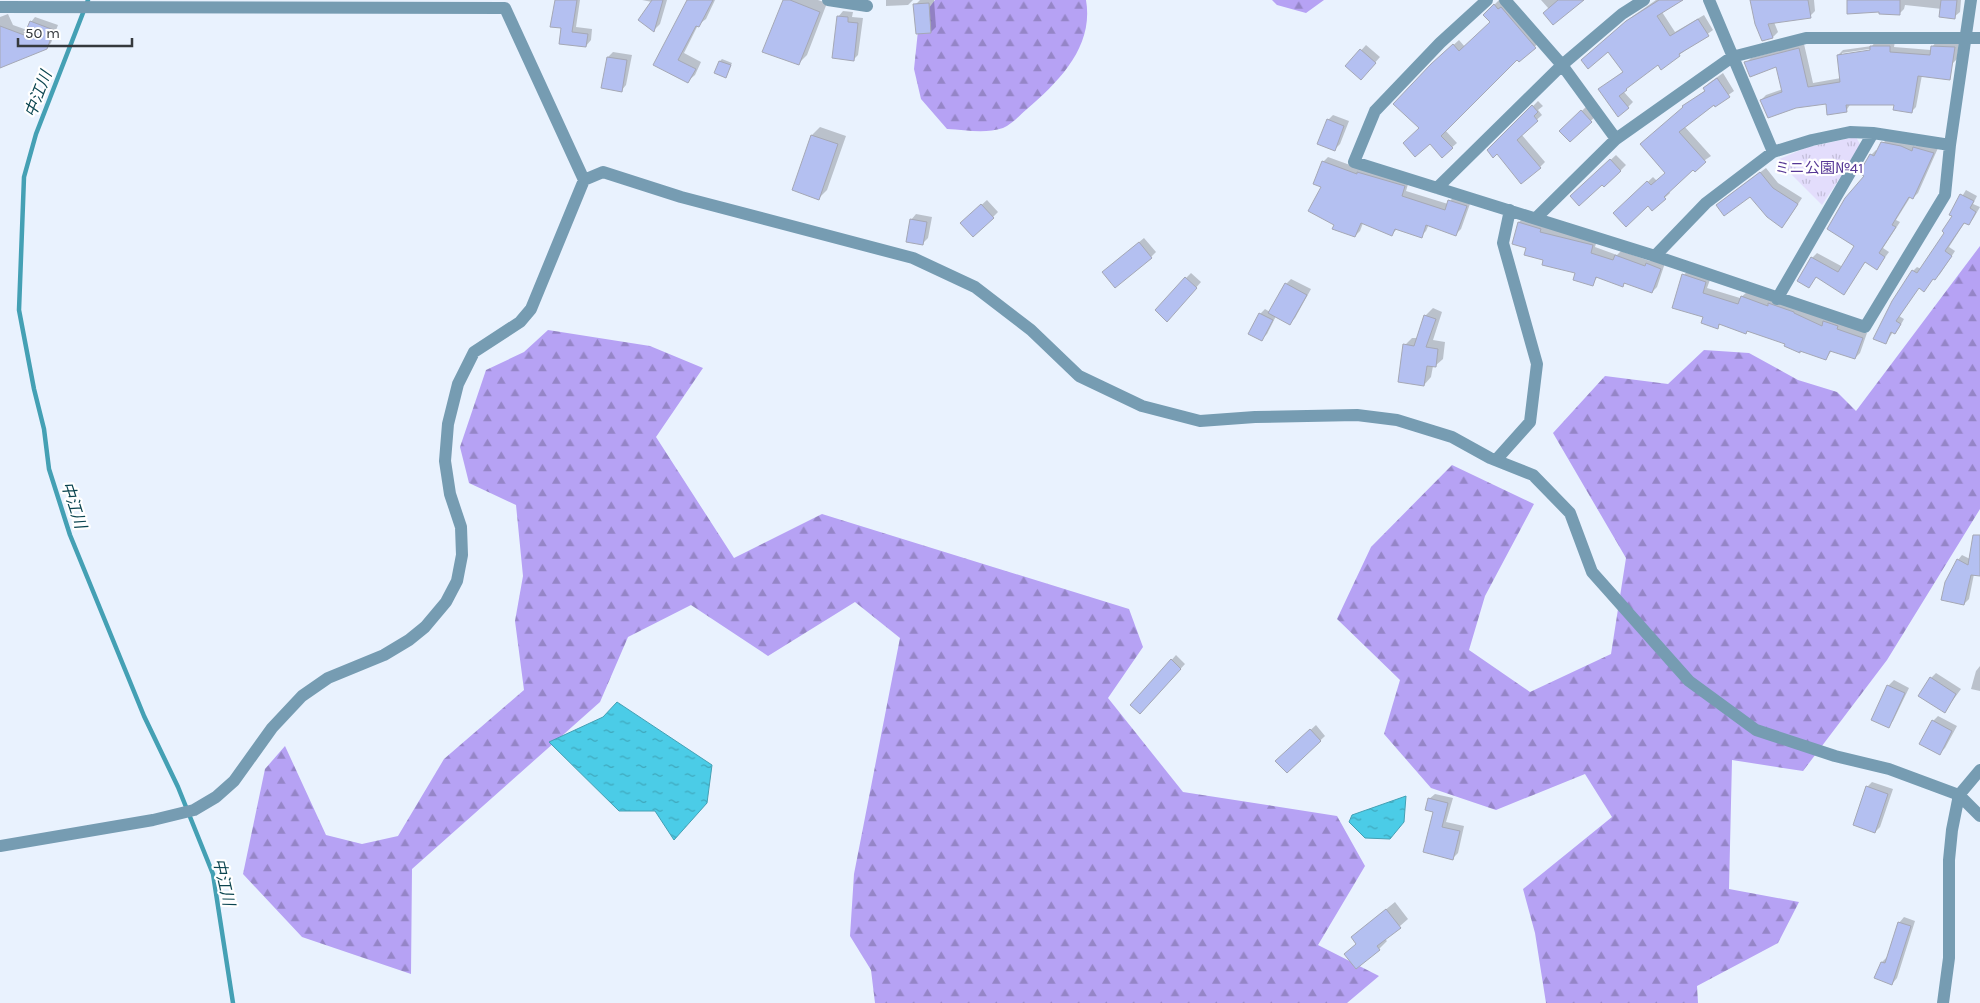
<svg xmlns="http://www.w3.org/2000/svg" width="1980" height="1003" font-family="Karla,'Noto Sans JP',sans-serif">
<defs>
<pattern id="forest-firs" width="22" height="20" patternUnits="userSpaceOnUse" patternTransform="scale(1.25)"><rect width="22" height="20" fill="#b6a2f4"/><path d="M5 1l3.5 6h-7zM16 11l3.5 6h-7z" fill="#9585c7"/></pattern>
<pattern id="park-tufts" width="24" height="20" patternUnits="userSpaceOnUse" patternTransform="scale(1.25)"><rect width="24" height="20" fill="#e3ddfc"/><path d="M3 7l-1-3M5 7V3M7 7l1-3M15 17l-1-3M17 17v-4M19 17l1-3" fill="none" stroke="#c3bed9"/></pattern>
<pattern id="water-ripples" width="26" height="14" patternUnits="userSpaceOnUse" patternTransform="scale(1.25)"><rect width="26" height="14" fill="#4bcce7"/><path d="M2 4q2-2 4 0t4 0M15 11q2-2 4 0t4 0" fill="none" stroke="#3fa7bc"/></pattern>
</defs>
<rect width="100%" height="100%" fill="#e9f2fe"/>
<path fill="url(#forest-firs)" d="M935,0h151c8,46 -26,81 -59,109 -7,6 -15,15 -24,19 -18,6 -37,2 -56,1l-26,-30 -7,-30 5,-48z
M1272,0h52l-18,13 -29,-8z
M1980,246v263l-93,151 -84,111 -71,-11 -3,129 70,13 -21,41 -81,43 1,17h-152l-11,-70 -12,-44 89,-72 -27,-43 -89,36 -65,-22 -47,-54 16,-54 -63,-61 34,-72 81,-82 82,39 -49,92 -16,54 61,42 81,-38 15,-96 -73,-125 52,-57 63,8 36,-34 45,3 49,27 39,12 19,19z
M548,330l102,16 53,22 -47,69 78,121 88,-44 307,95 14,38 -35,51 75,94 154,24 28,50 -47,79 61,31 -32,27h-472l-4,-33 -21,-34 4,-62 46,-236 -45,-36 -87,54 -77,-51 -63,32 -28,65 -188,167 -1,105 -109,-37 -59,-63 22,-105 20,-23 41,89 36,9 36,-8 46,-77 80,-69 -9,-69 8,-45 -7,-71 -47,-22 -9,-36 26,-77 38,-18z"/>
<path fill="url(#park-tufts)" d="M1856,137l5,9 -39,59 -45,-45 31,-13z"/>
<path fill="url(#water-ripples)" stroke="#44a0b4" d="M617,702l95,63 -5,38 -33,37 -19,-29h-36l-70,-69 54,-25z
M1406,796l-2,26 -14,17 -25,-1 -16,-16 3,-7z"/>
<path fill="#0003" fill-rule="evenodd" d="M556,0h24l-4,27 16,2 -1,11 -5,6 -24,-19z
M642,0h25l-7,24 -6,6 -2,-28z
M688,0h27l-9,19 -8,6 -14,28 17,9 -6,13 -7,6 -34,-17z
M784,0h34l9,3 -20,52 -8,8z
M886,0h27l-5,5 -22,1z
M920,0h14l2,27 -5,5 -16,-27z
M1499,0l41,42 -21,18 -2,-2 -72,72 12,13 -15,13 -21,-28 17,-69 21,-19 6,7 27,-25 -8,-7z
M1541,0h42l-34,9z
M1656,0h25l-19,12 13,20 29,-17 9,15 -34,25 -21,8 -35,28 10,11 -5,5 -28,-18 24,-18 -16,-21 -21,5 46,-39z
M1751,0h63l1,11 -5,5 -36,6 4,10 -5,5 -10,2z
M1848,0h113l-1,12 -6,5 -12,-8 -37,-4 -1,4 -5,5 -18,-3z
M843,11l10,1 -1,5 11,1 -5,37 -5,5 -15,-43z
M8,14l5,11 14,5 4,-8 4,-5 23,8 -7,18 -5,5 -46,18v-49z
M1876,41h19l-1,6 37,3 1,-3 5,-6 22,1 -2,17 -5,5 -30,11 -6,32 -5,5 -15,-8 -45,-1 -5,8 -19,-8 -66,-3 5,-5 17,-6 -6,-24 -31,-2 5,-5 53,-14 9,39 28,-5 -3,-23 5,-5 29,-4zM1876,48v3l-34,4v-2z
M1366,45l14,12 -14,16 -19,-7z
M613,52l19,3 -6,30 -5,6 -13,-34z
M722,59l10,4 -6,13 -6,-15z
M1723,73l11,18 -50,35 27,30 -18,12 -24,23 1,2 -17,16 -4,-4 -34,8 38,-36 4,4 10,-9 17,-66 22,-16 -2,-2 5,-5z
M1538,101l5,5 -5,4 4,5 -21,19 24,28 -5,5 -51,-17z
M1587,106l9,10 -26,24 -9,-9z
M1333,115l16,6 -9,23 -5,5 -7,-29z
M820,127l26,9 -19,54 -8,8 -26,-8 19,-55z
M1887,138l19,3 10,5 3,-3 19,5 -20,45 -5,5 -2,-2 -15,24 4,2 -17,26 6,4 -12,16 -11,-7 -22,32 -27,-17 -8,10 3,-28 5,-5 26,14 13,-21 10,-70 -5,-3 10,-18 5,-5 2,1z
M1616,155l10,10 -5,5 -19,13 -25,8z
M1328,157l33,12 48,12 -3,10 42,13 6,-8 17,5 -10,28 -5,5 -27,-10 -3,7 -5,5 -24,-7 -5,5 -29,-11 -3,8 -5,5 -20,-12 -12,-38v-24z
M1766,168l12,15 24,15 -15,23 -37,-25 -27,4z
M1966,190l11,6 -4,8 7,3 -7,12 -5,5 -3,-2 -16,25 6,4 -15,23 -6,4 -10,12 -5,-3 -20,29 5,3 -5,9 -4,5 -2,-1 -7,11 27,-72 4,-4 4,2 25,-36 7,-17 -2,-2z
M987,200l11,12 -5,5 -26,1z
M916,214l16,3 -4,21 -5,5 -12,-23z
M1524,217l73,23 -2,7 22,8 4,-4 29,10 2,-2 13,4 -8,24 -5,5 -26,-10 -3,3 -25,-9 -6,9 -16,-13 -31,-13 -17,-12 -9,-25z
M1144,238l12,14 -5,5 -42,10z
M1689,269l22,8 -4,11 33,10 7,-6 120,41 -7,20 -5,5 -23,-8 -6,9 -39,-16 -66,-20 -3,4 -14,-11 -20,-41z
M1191,273l10,9 -29,33 14,-37z
M1291,279l20,10 -16,29 -5,5 -14,-7 -9,18 -5,5 -2,-25 5,-5 5,3 16,-28z
M1433,308l9,4 -9,28 12,2 -2,17 -8,7h-2l-2,11 -7,8 -19,-40 7,-7h6l7,-22z
M1980,541v34l-6,-1 -5,25 -5,5 -6,-44 4,-5 8,4z
M1176,655l9,9 -40,44 -13,-3z
M1980,666v25l-9,-2 5,-18z
M1936,673l25,16 -16,22 -14,-33z
M1894,680l15,8 -16,33 -5,5 -15,-7 15,-33z
M1938,716l19,10 -12,22 -5,5 -7,-32z
M1316,725l9,11 -38,36 -10,-11z
M1872,782l21,7 -13,38 -5,5 -8,-45z
M1435,794l18,4 -7,24 18,4 -6,27 -5,5 -24,-59z
M1395,902l13,17 -23,20 2,2 -8,8 -33,5 11,-11 -5,-6z
M1904,917l11,4 -18,57 -5,6 -10,-22 5,-5 12,-34z"/>
<g fill="none" stroke-linecap="round" stroke-linejoin="round">
<path stroke="#44a0b4" stroke-width="4.5" d="M88,0l-52,134 -12,43 -5,133 15,79 10,40 5,40 21,66 74,181 34,71 35,87 20,129"/>
</g>
<path fill="#b4c0f1" stroke="#a5a8b5" d="M555,0h22l-5,32 16,2 -2,13 -27,-3 2,-16 -11,-1z
M652,0h11l-9,32 -16,-12z
M687,0h26l-14,27 -3,-1 -18,34 18,9 -8,14 -35,-18z
M783,0h7l30,12 -21,53 -37,-13z
M1558,0h26l-31,25 -10,-12z
M1659,0h24l-26,16 13,20 28,-17 11,17 -30,18 1,2 -19,14 -3,-5 -32,24 1,1 -8,6 10,12 -11,9 -20,-28 25,-17 -15,-20 -20,17 -7,-9 45,-39z
M1750,0h58l3,18 -43,6 5,14 -11,3 -7,-17z
M1847,0h53v15l-21,-1v-2l-32,2z
M1941,0h16l-2,19 -16,-2z
M929,3l2,30 -15,1 -3,-30z
M1494,4l4,5 3,-2 35,41 -17,14 -2,-2 -76,76 12,12 -11,10 -12,-14 -15,13 -12,-14 16,-15 -26,-24 38,-40 22,-20 6,7 31,-29 -7,-7z
M837,16l11,1v5l10,1 -4,38 -22,-3z
M30,21l24,9 -7,19 -47,19v-42l24,9z
M1870,46h20v6l40,3 1,-9 24,1 -5,33 -32,-4 -6,37 -19,-3 1,-5h-48l1,7 -20,3 -1,-11 -30,4 -28,10 -8,-18 22,-8 -6,-25 -26,10 -6,-15 55,-14 9,39 32,-5 -3,-27 33,-5z
M1360,49l16,14 -15,17 -16,-14z
M607,57l20,3 -5,32 -21,-4z
M719,61l12,4 -5,13 -12,-5z
M1717,78l13,19 -15,10 -1,-2 -35,27 27,30 -11,10 -2,-2 -29,27 2,2 -14,12 -4,-5 -22,21 -13,-14 34,-32 4,4 14,-12 -25,-29 43,-37 -1,-1 23,-15 -2,-3z
M1532,105l6,7 -4,4 4,5 -21,19 24,28 -20,16 -24,-30 -4,4 -6,-8z
M1581,110l11,12 -22,20 -11,-11z
M1327,119l17,7 -9,25 -18,-7z
M811,135l27,9 -19,56 -27,-10z
M1881,142l20,4 11,5 1,-4 21,6 -21,46 -4,-2 -17,28 4,2 -17,26 6,4 -8,13 -12,-8 -21,33 -28,-18 -7,11 -12,-7 14,-24 27,15 16,-26 -27,-17 18,-31 19,-22 -5,-3 11,-19 4,2z
M1610,159l11,12 -17,16 -2,-2 -23,21 -9,-10z
M1322,161l35,13v-2l48,14 -3,10 43,14 3,-10 19,6 -11,30 -30,-11 -4,13 -27,-9 -3,7 -31,-13 -6,14 -23,-8 2,-4 -26,-14 13,-24 -8,-3z
M1760,172l13,16 25,16 -16,24 -15,-11 -17,-20 -26,19 -8,-11z
M1960,194l14,7 -4,7 6,4 -7,13 -5,-2 -19,28 7,5 -17,24 -2,-1 -9,13 -5,-4 -23,33 5,3 -6,10 -4,-2 -5,12 -13,-5 19,-38 20,-31 5,3 27,-40 -2,-2 10,-15 -3,-1z
M981,204l13,14 -21,19 -13,-14z
M910,219l17,3 -4,23 -17,-3z
M1518,222l23,7 -1,3 53,13 -2,8 22,7 2,-5 30,11 1,-3 15,6 -9,24 -28,-10 -1,4 -27,-10 -3,9 -20,-6 2,-7 -33,-8 1,-5 -19,-5 2,-7 -14,-4z
M1139,242l13,16 -37,30 -13,-16z
M1682,274l24,8 -3,11 35,11 3,-8 27,10v-3l26,9v1l28,13 1,-5 15,5 -1,3 26,9 -8,21 -25,-8 -4,9 -26,-9v2l-16,-7 1,-2 -38,-13 -1,3 -27,-10 -1,5 -17,-6 2,-6 -31,-9z
M1185,277l12,11 -30,34 -12,-12z
M1285,283l22,12 -17,30 -22,-12z
M1259,313l14,7 -11,21 -14,-7z
M1424,315l12,4 -10,28 12,2 -2,18 -9,-1 -3,20 -26,-4 5,-38 11,2z
M1973,535h7v41l-9,-1 -7,30 -23,-5 4,-18 12,-23 11,6z
M1171,659l10,10 -41,45 -10,-9z
M1930,677l26,17 -11,19 -27,-17z
M1887,685l18,8 -16,35 -18,-8z
M1932,720l20,11 -12,24 -21,-11z
M1310,729l11,12 -34,32 -12,-12z
M1866,786l22,8 -13,39 -22,-8z
M1428,798l20,5 -6,24 18,4 -7,29 -30,-8 10,-40 -8,-2z
M1386,909l15,19 -24,18 3,4 -24,19 -12,-15 12,-10 -5,-7z
M1898,922l13,4 -19,59 -18,-7 7,-16 4,1z"/>
<g fill="none" stroke-linecap="round" stroke-linejoin="round">
<path stroke="#769cb2" stroke-width="12" d="M828,0l39,6
M1487,0l-47,43 -65,68 -21,51 301,94 210,71 80,-132 5,-50 21,-145
M1505,0l57,65 54,74
M1709,0l64,152
M0,7l505,1 79,172
M1437,188l125,-123 60,-51 22,-14
M1536,218l80,-79 116,-82 74,-19h174
M1655,256l51,-53 67,-51 39,-12 38,-8 23,1 77,12
M1777,299l96,-166
M1496,460l34,-38 7,-58 -34,-121 7,-33
M0,846l153,-26 41,-10 22,-13 18,-16 38,-53 30,-32 26,-18 56,-23 25,-15 16,-13 21,-25 11,-21 5,-26 -1,-28 -11,-33 -5,-33 3,-37 10,-40 16,-32 46,-30 11,-13 53,-129 19,-8 78,25 232,61 62,29 56,43 48,46 63,30 58,15 55,-4 102,-2 40,5 55,17 38,21 43,17 37,38 22,59 97,109 67,49 79,26 54,13 70,26 21,21
M1943,1003l6,-45v-98l3,-30 7,-35 21,-25"/>
</g>
<g text-anchor="middle" dominant-baseline="central" stroke-width="4.5" stroke-linejoin="round" paint-order="stroke">
<g font-size="15" fill="#563795" stroke="#fff">
<text x="1819" y="168">ミニ公園№41</text>
</g>
<g font-size="16" font-style="italic" fill="#0b4550" stroke="#fff">
<text transform="translate(38 94) rotate(-69)">中江川</text>
<text transform="translate(74 505) rotate(72)">中江川</text>
<text transform="translate(224 882) rotate(77)">中江川</text>
</g>
</g>
<path d="M18 38v8h114v-8" fill="none" stroke="#35393d" stroke-width="2.5"/>
<text x="25" y="38" font-size="15" fill="#35393d" stroke="#ffffff" stroke-width="4" paint-order="stroke">50 m</text>
</svg>
